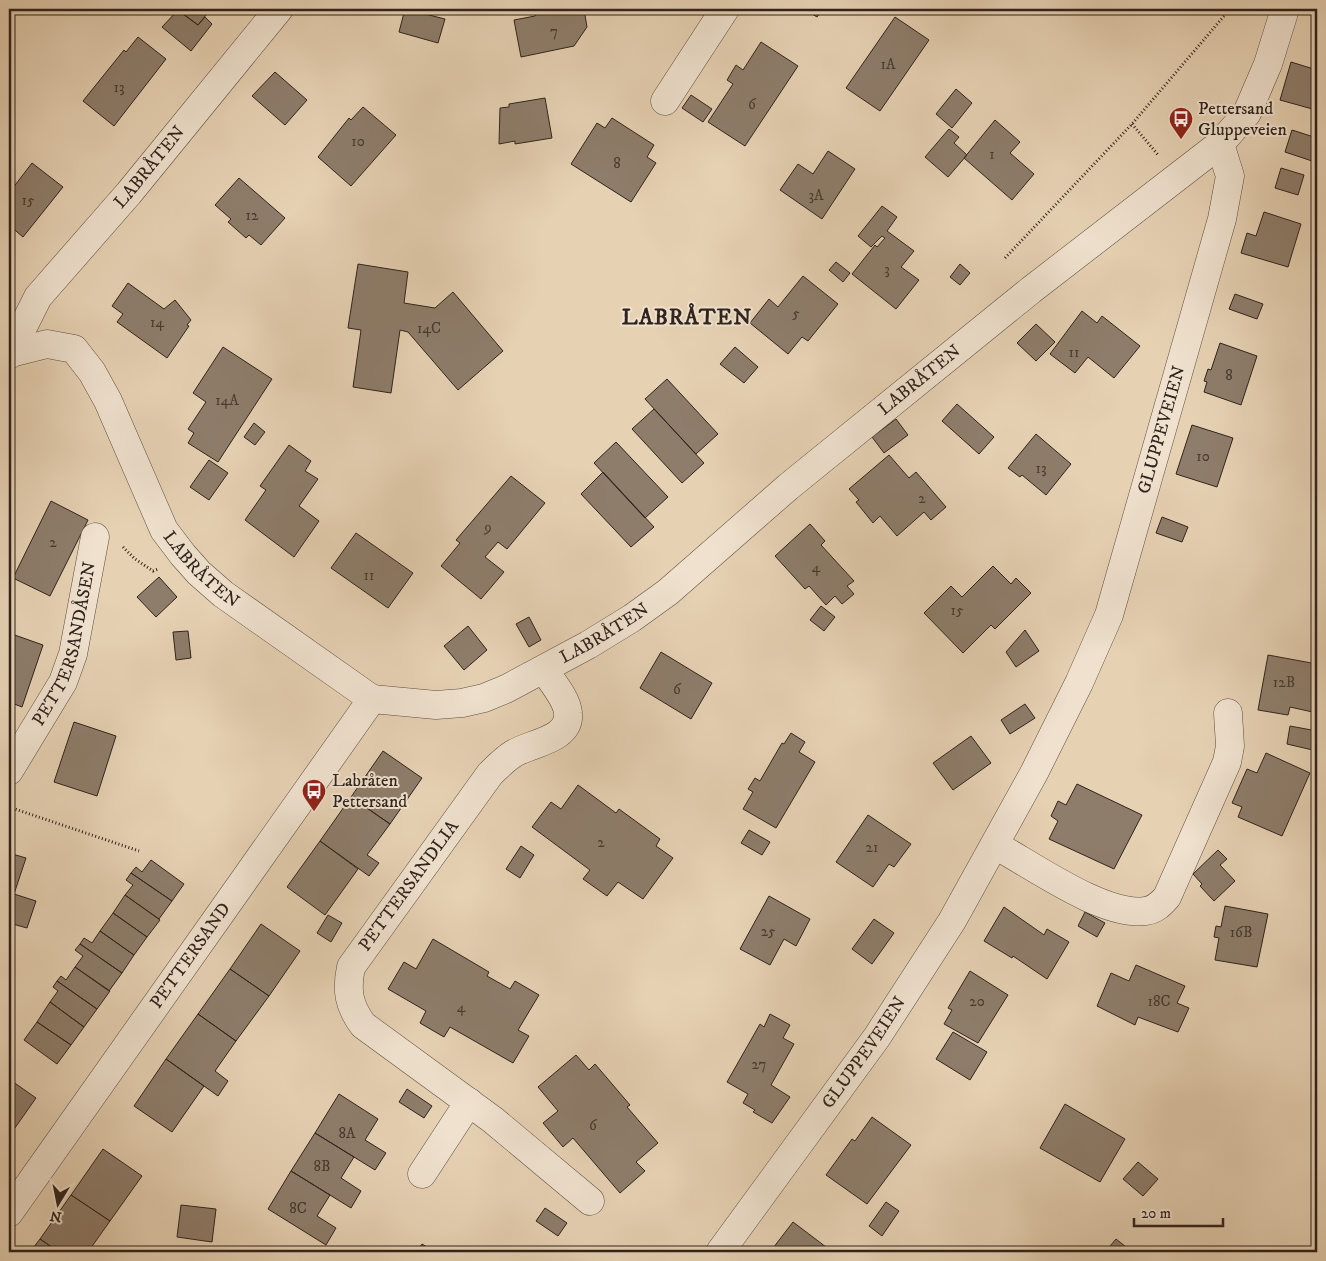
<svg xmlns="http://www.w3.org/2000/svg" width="1326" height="1261" font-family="'IM FELL DW Pica',serif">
<rect width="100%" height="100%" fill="#e6d1b3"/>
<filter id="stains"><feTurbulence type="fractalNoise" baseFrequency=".004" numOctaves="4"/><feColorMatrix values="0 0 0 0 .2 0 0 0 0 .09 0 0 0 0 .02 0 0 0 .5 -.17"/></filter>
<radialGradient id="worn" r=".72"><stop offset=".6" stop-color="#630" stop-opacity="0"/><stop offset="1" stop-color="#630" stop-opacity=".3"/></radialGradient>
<path fill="#8e7d6b" stroke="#2f231c" d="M176,9h35l-13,16z
M405,9l40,10 -7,24 -39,-11z
M541,9h48l-4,6 2,12 -13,19 -53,11 -7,-37 21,-4z
M804,9h19l-6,8z
M178,10l20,15 7,-8 7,7 -21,27 -29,-24z
M895,17l34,23 -49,71 -34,-23z
M138,37l28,22 -52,67 -31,-25 41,-51 2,2z
M761,42l37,24 -53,80 -37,-24 25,-38 -6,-4 9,-15 7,5z
M1291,62l26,8 -1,40 -36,-10z
M275,72l32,28 -22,25 -33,-29z
M956,89l16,14 -20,25 -16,-14z
M691,95l21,14 -9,13 -21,-14z
M545,98l7,40 -37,6v-3l-16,3 1,-36 9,-1v-3z
M363,107l33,28 -45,51 -33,-29 31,-39 2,2z
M612,118l42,27 -7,12 9,6 -25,39 -60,-38 26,-41 8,5z
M995,120l25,22 -10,11 24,21 -22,26 -48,-42z
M949,129l10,8 -5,6 13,12 -19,22 -23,-20z
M1292,130l25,8 -2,24 -30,-10z
M828,151l27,18 -33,50 -42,-29 18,-26 15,10z
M32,163l31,24 -40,50 -14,-12v-32z
M1281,168l23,7 -6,20 -23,-7z
M239,178l46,40 -24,27 -12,-10 -3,3 -18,-16 3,-3 -16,-14z
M882,206l15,11 -10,14 27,20 -13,16 18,13 -23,29 -44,-35 23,-29 2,2 8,-9 -3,-2 -11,11 -13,-11z
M1264,212l37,12 -13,43 -47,-14 6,-20 9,3z
M836,262l14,11 -7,9 -14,-12z
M358,264l50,8 -4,31 31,5 18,-16 50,59 -45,39 -50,-58 -8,-2 -9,63 -38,-6 8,-57 -13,-2z
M960,264l10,9 -10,12 -10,-8z
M803,276l35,28 -30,37 -6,-4 -14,17 -38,-31 19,-24 9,8z
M128,283l36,26 11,-9 16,20 -4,5 2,1 -22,32 -50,-36 6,-8 -11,-8z
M1235,294l28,10 -6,15 -28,-10z
M1082,311l15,12 5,-7 38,30 -26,32 -26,-21 -13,16 -25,-19z
M1036,324l19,18 -19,19 -19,-18z
M1220,343l37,13 -16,49 -37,-13 3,-10 -3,-1 4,-12 3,1z
M223,347l49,32 -54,83 -30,-19 6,-10 -6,-4 18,-27 -13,-9z
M735,347l23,20 -14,16 -24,-19z
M667,379l51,55 -22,20 -51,-55z
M957,404l37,33 -15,17 -37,-33z
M654,409l50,54 -22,20 -50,-54z
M896,419l12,16 -24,18 -12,-16z
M254,423l11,9 -10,13 -11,-8z
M1192,425l41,13 -16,49 -41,-13z
M1036,434l35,30 -25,31 -24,-20 -2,2 -12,-9z
M616,442l52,55 -23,21 -51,-55z
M289,445l22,16 -6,10 13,8 -19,27 20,15 -25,36 -49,-37 21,-30 -6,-4z
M889,455l20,23 7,-6 30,35 -15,13 -7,-8 -27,24 -17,-20 -7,7 -17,-21 3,-2 -10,-11z
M209,460l19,13 -19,27 -19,-13z
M603,472l51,55 -23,20 -50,-53z
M511,476l34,27 -38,46 -9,-7 -13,15 19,15 -23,27 -40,-33 19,-23 -4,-3z
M51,501l37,19 -38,76 -37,-18z
M1162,517l26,10 -6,15 -26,-9z
M810,524l15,17 -4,4 33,36 -7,5 7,8 -12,10 -7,-8 -9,9 -17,-19 -4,3 -30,-33z
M356,533l57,40 -25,35 -57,-40z
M993,566l18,18 5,-6 15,15 -36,36 -4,-4 -28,28 -39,-40 27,-27 11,11z
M159,577l18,20 -21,20 -19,-20z
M821,606l14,11 -11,14 -14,-11z
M529,617l12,23 -12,7 -13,-23z
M468,626l19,24 -23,20 -20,-24z
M1025,630l14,21 -23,16 -10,-15z
M188,631l3,27 -15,2 -3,-28z
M9,633l34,12 -21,62 -13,-5z
M661,652l51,31 -21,36 -51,-31z
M1268,655l49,9v49l-27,-6 -2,8 -30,-5z
M1025,704l10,14 -25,16 -9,-14z
M74,722l42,14 -19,60 -43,-14z
M1290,726l27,5v20l-30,-7z
M791,733l14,9 -6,10 16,10 -39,66 -33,-19 10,-17 -5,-3 7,-11 5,3 22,-38 2,1z
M971,736l20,27 -38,27 -20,-27z
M383,751l39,27 -32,46 -39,-27z
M1266,753l44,20 -28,63 -44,-19 4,-10 -10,-4 15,-34 10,4z
M1077,784l65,31 -28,54 -65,-30 9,-18 -7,-5 7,-15 8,4z
M578,785l38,28 3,-4 41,30 -4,7 17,12 -30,41 -25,-17 -11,14 -24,-17 7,-9 -58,-43 19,-25 10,7z
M351,797l39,27 -23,31 12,8 -10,13 -49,-35z
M868,815l43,29 -17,23 -5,-3 -16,23 -37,-25z
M749,830l21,12 -8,13 -21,-12z
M320,841l38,28 -33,46 -38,-28z
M521,846l13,9 -14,23 -14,-9z
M1218,850l9,9 -7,6 15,16 -21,20 -14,-15 2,-2 -9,-10z
M9,853l17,5 -12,36 22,7 -9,27 -18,-5z
M151,860l33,24 -12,17 -41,-28 5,-6 6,5z
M131,873l41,28 -13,18 -34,-24 8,-10 -7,-5z
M125,895l35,25 -13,17 -34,-24z
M769,896l41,23 -14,27 -12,-7 -14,26 -30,-16z
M1225,906l43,8 -11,53 -42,-7 4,-22 -5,-1 2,-11 5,1z
M1004,907l40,28 3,-6 22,13 -22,37 -34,-23 -1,2 -28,-17z
M1085,912l20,11 -8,14 -19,-11z
M113,913l34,24 -13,18 -34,-24z
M328,915l14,8 -11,19 -14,-9z
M874,919l20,14 -22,31 -20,-15z
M261,924l39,27 -31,45 -39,-27z
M100,931l34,24 -12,18 -42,-29 4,-6 8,5z
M433,939l56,33 -2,4 23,13 5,-8 24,14 -21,35 11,6 -16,27 -63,-36 -6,10 -24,-14 6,-12 -38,-22 16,-27 12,7z
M80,944l42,29 -13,18 -34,-24 8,-11 -8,-6z
M1136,965l49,21 -8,17 12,5 -11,24 -40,-15 -3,8 -38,-19 14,-33 18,8z
M75,967l35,24 -13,18 -40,-28 4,-5 5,4z
M230,969l39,27 -33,45 -38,-27z
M970,971l38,24 -30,48 -34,-19 8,-14 -4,-2z
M57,981l40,28 -13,18 -34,-25 8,-11 -5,-4z
M50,1002l34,25 -13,18 -34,-23z
M198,1014l38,27 -21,30 13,10 -10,15 -52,-37z
M770,1014l20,11 -7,13 11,6 -23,41 19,12 -18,26 -19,-11 2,-2 -12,-7 5,-9 -21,-12 33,-58 4,3z
M37,1022l34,23 -14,19 -33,-24z
M953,1032l34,20 -17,28 -34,-21z
M576,1055l13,15 6,-6 35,41 -3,2 31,36 -22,19 9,9 -25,22 -47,-55 -10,9 -20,-24 15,-12 -20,-24z
M166,1059l38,27 -32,46 -38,-26z
M9,1079l27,19 -26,37 -1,-1z
M407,1089l25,17 -8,12 -25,-16z
M339,1094l39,25 -13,21 21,13 -11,17 -60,-37z
M1065,1104l60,35 -25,43 -60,-34z
M872,1117l39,28 -44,59 -41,-29 26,-36 3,2z
M315,1133l39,24 -13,21 20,13 -10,17 -60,-37z
M103,1149l39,27 -32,45 -39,-26z
M1138,1162l20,17 -15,17 -20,-17z
M291,1171l39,24 -13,21 19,12 -10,17 -58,-36z
M71,1195l39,26 -22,31h-29l-19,-13z
M886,1202l13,9 -17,25 -13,-10z
M181,1205l35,4 -4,33 -35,-5z
M545,1208l22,15 -9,13 -22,-15z
M793,1222l33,25 -4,5h-52z
M40,1239l19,13h-29z
M1116,1239l10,8 -4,5h-17z
M422,1244l13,8h-19z"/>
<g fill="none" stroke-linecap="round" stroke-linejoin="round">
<defs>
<g id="minor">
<path d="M665,101l60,-92"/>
<path id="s1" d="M11,353l36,-9 27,5 18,23 16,29 56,129 19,25 16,18 24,21 149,105"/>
<path id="s2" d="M9,355l29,-58 91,-104 150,-184"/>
<path d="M544,670c8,12 23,29 24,43 3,27 -38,30 -55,41 -8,5 -16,13 -23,20l-139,193c-5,24 -2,39 12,58l130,95 97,81"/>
<path id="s3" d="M9,771l54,-89 10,-28 22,-117"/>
<path d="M995,845c37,20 109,72 150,66 10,-1 16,-7 22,-14l60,-135 3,-16 -2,-33"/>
<path d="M422,1174l47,-72"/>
<path id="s4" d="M720,1252l157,-215 75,-116 82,-148 45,-90 30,-68 113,-396 8,-43 -10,-32"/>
</g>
<g id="tertiary">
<path id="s5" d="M9,1213l363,-514 64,6 26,-2 22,-5 22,-9 82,-44 44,-27 36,-26 120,-105 243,-197 189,-146 27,-31 21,-49 17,-55"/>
</g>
</defs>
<use href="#minor" stroke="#5d4e42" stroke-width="29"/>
<use href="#tertiary" stroke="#5d4e42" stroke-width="29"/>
<path stroke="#2f231c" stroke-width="3" stroke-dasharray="1 2.5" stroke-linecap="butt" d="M1132,124l27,32
M1005,258l127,-134 98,-115
M123,547l12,12 18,12 5,-2
M9,807l130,44"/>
<use href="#minor" stroke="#efe1ce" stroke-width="28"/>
<use href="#tertiary" stroke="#efe1ce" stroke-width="28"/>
</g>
<defs>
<symbol id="bus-pin" viewBox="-11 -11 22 30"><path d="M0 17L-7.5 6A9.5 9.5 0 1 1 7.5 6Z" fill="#8f2418" stroke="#efe1ce"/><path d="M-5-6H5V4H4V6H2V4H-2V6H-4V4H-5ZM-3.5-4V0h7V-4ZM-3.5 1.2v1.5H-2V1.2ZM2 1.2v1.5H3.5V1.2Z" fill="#fff"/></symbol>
</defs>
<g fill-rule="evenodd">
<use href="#bus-pin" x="1167" y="105" width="28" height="38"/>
<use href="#bus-pin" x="300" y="777" width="28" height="38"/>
</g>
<g text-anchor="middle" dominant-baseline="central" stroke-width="4" stroke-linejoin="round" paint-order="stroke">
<g font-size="15" fill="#473a30">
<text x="554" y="31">7</text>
<text x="888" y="64">1A</text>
<text x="119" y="87">13</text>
<text x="752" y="104">6</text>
<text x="358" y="141">10</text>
<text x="992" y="154">1</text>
<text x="617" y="163">8</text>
<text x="816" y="195">3A</text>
<text x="28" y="200">15</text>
<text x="252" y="215">12</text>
<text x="887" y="269">3</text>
<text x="796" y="313">5</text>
<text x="157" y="322">14</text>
<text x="429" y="328">14C</text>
<text x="1074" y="352">11</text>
<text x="1229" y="375">8</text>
<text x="227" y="400">14A</text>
<text x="1203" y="456">10</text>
<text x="1041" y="468">13</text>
<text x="922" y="498">2</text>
<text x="488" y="527">9</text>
<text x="53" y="542">2</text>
<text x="816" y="567">4</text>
<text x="369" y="575">11</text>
<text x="957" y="610">15</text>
<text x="1284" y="682">12B</text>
<text x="677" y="689">6</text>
<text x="601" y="842">2</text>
<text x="872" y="847">21</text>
<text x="768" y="931">25</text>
<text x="1241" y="932">16B</text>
<text x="977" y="1001">20</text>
<text x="1159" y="1001">18C</text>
<text x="461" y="1007">4</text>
<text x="759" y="1064">27</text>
<text x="593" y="1125">6</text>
<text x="347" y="1133">8A</text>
<text x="322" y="1166">8B</text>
<text x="298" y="1208">8C</text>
</g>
<g font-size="18" fill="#2f231c" stroke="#efe1ce" text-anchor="start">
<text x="1198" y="109">Pettersand<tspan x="1198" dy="21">Gluppeveien</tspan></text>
<text x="332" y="781">Labråten<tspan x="332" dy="21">Pettersand</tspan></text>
</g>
<g font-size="18" fill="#2f231c" stroke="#efe1ce">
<text stroke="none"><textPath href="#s2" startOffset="236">LABRÅTEN</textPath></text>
<text stroke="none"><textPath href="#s5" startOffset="1284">LABRÅTEN</textPath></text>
<text stroke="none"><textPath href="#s4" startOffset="941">GLUPPEVEIEN</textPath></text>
<text stroke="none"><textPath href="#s1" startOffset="322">LABRÅTEN</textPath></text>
<text stroke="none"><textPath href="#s5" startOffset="879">LABRÅTEN</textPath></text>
<text stroke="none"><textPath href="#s3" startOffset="141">PETTERSANDÅSEN</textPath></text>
<text transform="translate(409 886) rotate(-54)">PETTERSANDLIA</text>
<text stroke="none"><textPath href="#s5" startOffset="315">PETTERSAND</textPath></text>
<text stroke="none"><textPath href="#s4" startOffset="246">GLUPPEVEIEN</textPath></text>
</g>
<g font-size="22" font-weight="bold" letter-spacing="1" fill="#2f231c" stroke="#efe1ce">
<text x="687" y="317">LABRÅTEN</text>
</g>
</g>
<rect width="1326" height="1261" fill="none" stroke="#e6d1b3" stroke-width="30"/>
<rect x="10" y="10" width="1306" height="1241" fill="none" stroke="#2f231c" stroke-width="2.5"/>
<rect x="15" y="15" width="1296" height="1231" fill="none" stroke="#2f231c"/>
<g transform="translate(58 1204) rotate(190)" stroke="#efe1ce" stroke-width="4" paint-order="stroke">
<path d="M0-4L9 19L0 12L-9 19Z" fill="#2f231c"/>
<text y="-8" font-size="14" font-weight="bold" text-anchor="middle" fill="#2f231c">N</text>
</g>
<path d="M1134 1218v8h89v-8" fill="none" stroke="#2f231c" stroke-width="2.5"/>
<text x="1141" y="1218" font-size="15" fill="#2f231c" stroke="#efe1ce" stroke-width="4" paint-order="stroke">20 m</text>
<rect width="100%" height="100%" filter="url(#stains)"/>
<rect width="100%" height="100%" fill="url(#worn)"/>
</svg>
